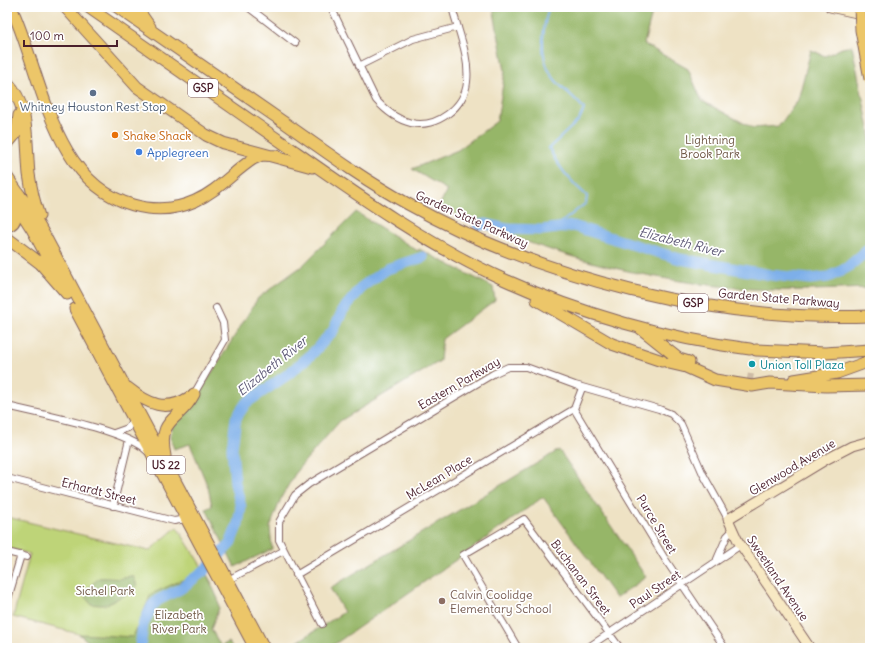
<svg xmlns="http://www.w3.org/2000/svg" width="877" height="655" font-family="Delius,sans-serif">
<rect width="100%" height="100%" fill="#fff"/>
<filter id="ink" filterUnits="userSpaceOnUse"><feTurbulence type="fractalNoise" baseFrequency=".025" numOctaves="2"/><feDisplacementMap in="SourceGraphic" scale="8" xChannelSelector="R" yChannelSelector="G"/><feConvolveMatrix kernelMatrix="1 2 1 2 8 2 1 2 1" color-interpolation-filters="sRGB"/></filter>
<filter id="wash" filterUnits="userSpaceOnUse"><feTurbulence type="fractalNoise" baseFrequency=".012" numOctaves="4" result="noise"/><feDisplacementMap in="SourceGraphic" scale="16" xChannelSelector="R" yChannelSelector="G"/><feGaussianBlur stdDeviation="0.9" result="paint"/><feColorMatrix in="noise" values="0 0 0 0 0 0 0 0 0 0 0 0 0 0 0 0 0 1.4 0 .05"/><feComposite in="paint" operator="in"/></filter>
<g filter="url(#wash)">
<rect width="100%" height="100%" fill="#eee2c4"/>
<path fill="#bed478" stroke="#847a52" d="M7,517l142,34 28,-24 35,56 -6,53 -110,12 -17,-14 -66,-17 17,-63 -23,-6z"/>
<path fill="#96b668" stroke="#706a4a" d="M493,7h145l14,6 -8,31 44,25 14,32 51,27 26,-2 19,-26 13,-50 14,6 17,-8 10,-2 18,87v155c-39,1 -79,4 -118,1 -109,-7 -214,-37 -313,-83l8,-16 -35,-21 46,-19 39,-29 8,-50z
M356,212l62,39 1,-2 74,38 2,13 -53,39 -2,22 -100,60 -42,48 -16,27 -12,31 2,22 -37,18 -29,-58 6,-3 -4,-19 -18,-43 -16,5 -4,-12 3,-13 19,-19 66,-107 44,-32z
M559,450l87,127 -30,21 -73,-101 -80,58 -134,93h-41l56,-36 -14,-24z
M205,570l13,29 1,9 -8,21 10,17 8,-4 4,6h-137l-17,-14 54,3 18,-43z
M130,576h3c8,15 1,15 -10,20 -17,7 -10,11 -32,8l-5,-6v-8l13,-12c10,-1 22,3 31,-2z"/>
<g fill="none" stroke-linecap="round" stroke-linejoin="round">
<path stroke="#7dafe9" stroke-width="2" d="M549,7c-7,23 -11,54 7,74 9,10 20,17 28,28l-5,11 -30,28c9,19 23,35 38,48l-1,7 -33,26"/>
<path stroke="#7dafe9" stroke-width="11" d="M478,225l8,-1 22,5 34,1 31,-4 107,33 91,16 39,4 18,-2 11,-5 9,-5 22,-19
M140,648l3,-23 9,-19 6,-6 22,-11 25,-19 25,-26 8,-20 3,-17 -6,-24 -3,-35 4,-30 10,-15 41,-28 24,-20 22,-24 10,-21 20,-24 24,-17 36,-12"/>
</g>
</g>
<g filter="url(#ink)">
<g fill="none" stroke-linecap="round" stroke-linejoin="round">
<path stroke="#cdbba5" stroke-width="11" stroke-dasharray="11 5.5" stroke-linecap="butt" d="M747,379l6,1"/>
<defs>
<path id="street" d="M248,7l47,36
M331,7l45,93c9,10 22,20 35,23 25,6 54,-16 56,-41 3,-25 -9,-51 -15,-75
M359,66l54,-27 45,-12
M194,394l31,-54 -2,-17 -7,-15
M7,406c33,8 118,24 140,45
M574,409l91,150 60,89
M114,433l14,-5 5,-10
M7,478l167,43 12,-2
M113,506l16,-66
M7,552l20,5
M717,559l10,-23 6,-6
M296,575l278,-166 8,-21
M228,580l55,-29
M7,602l14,-47
M322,624l-43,-84v-18l4,-7 12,-20 14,-11 184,-110 15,-7h18l49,18 84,24 12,5 10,10 22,50 25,45
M518,648l-55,-93 61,-36 96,129
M587,648l154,-103"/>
<path id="secondary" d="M830,7l40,9
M810,648l-72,-107 -10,-22 99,-60 25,-13 18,-5"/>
<path id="highway" d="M11,7c31,66 40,175 122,198 21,6 42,5 62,-4 23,-10 38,-29 58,-42l9,-4 15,1
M65,7l72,80 69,48 17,8 89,24
M88,7c68,48 137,95 205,143 67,47 135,95 210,129 75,34 165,60 247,70
M117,7c55,38 110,76 165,114 41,29 82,59 126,83 134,75 308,118 462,112
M136,7l14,20
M7,82c23,23 19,62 22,92 2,14 5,28 10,42
M7,144l10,-12 2,-17
M7,177l23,33 16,28 218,410
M7,190l25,39 30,56
M7,226c12,-3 8,-14 5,-23
M7,238l33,25 27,31
M537,300l75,44 50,17
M75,309l180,339
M640,328l39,31 10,3
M756,350l69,3 45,-3
M669,363l17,4 29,13 37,6 18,-3 56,3 44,-1
M794,380l43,-7 33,-12
M128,388c20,16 38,25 62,9
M165,456c-8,-40 15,-34 29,-62"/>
</defs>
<use href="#street" stroke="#836361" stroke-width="8"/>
<use href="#secondary" stroke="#836361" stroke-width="11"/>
<use href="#highway" stroke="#836361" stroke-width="13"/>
<use href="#street" stroke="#fff" stroke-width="6"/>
<use href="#secondary" stroke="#f7e8c3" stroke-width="9"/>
<use href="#highway" stroke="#ecc669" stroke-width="11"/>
<defs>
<path id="highway-bridge" d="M860,7l1,23 9,49"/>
</defs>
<use href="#highway-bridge" stroke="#836361" stroke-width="13" stroke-linecap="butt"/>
<use href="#highway-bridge" stroke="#ecc669" stroke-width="11"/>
</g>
</g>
<circle fill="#5c6f8a" stroke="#fff" stroke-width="1.5" cx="93" cy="93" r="4"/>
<circle fill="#e8710a" stroke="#fff" stroke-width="1.5" cx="115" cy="135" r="4"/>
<circle fill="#3f7fe0" stroke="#fff" stroke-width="1.5" cx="139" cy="152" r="4"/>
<circle fill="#0f9aa8" stroke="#fff" stroke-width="1.5" cx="752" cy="364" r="4"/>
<circle fill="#8d6e63" stroke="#fff" stroke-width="1.5" cx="442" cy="601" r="4"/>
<g text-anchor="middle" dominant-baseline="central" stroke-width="3.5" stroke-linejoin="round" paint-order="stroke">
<g fill="#fff" stroke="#80626b" stroke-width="1">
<rect x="188" y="79" width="30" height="18" rx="3"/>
<rect x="678" y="294" width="30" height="18" rx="3"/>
<rect x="147" y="456" width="38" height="18" rx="3"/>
</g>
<g font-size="11" font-weight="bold" fill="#4a1f2b">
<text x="203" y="88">GSP</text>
<text x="693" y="303">GSP</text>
<text x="166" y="465">US 22</text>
</g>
<g font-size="12" fill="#4e5e75" stroke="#fff">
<text x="93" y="106">Whitney Houston Rest Stop</text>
</g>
<g font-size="12" fill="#c56008" stroke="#fff" text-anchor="start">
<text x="123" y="135">Shake Shack</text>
</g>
<g font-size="12" fill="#6d5542" stroke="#fff">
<text x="710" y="139">Lightning<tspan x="710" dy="14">Brook Park</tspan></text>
<text x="105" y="590">Sichel Park</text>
<text x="179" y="614">Elizabeth<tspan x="179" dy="14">River Park</tspan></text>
</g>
<g font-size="12" fill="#366cbe" stroke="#fff" text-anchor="start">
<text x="147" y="152">Applegreen</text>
</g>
<g font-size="12" fill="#4a1f2b" stroke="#fff">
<text transform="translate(472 219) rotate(24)">Garden State Parkway</text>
<text transform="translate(779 298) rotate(5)">Garden State Parkway</text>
<text transform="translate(459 383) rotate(-30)">Eastern Parkway</text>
<text transform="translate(792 467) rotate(-31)">Glenwood Avenue</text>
<text transform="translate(439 477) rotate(-31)">McLean Place</text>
<text transform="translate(99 491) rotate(14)">Erhardt Street</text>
<text transform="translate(657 524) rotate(59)">Purce Street</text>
<text transform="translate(581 577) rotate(53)">Buchanan Street</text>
<text transform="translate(778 578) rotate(56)">Sweetland Avenue</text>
<text transform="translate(655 589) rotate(-34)">Paul Street</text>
</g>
<g font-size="12" fill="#0d838f" stroke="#fff" text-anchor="start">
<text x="760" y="364">Union Toll Plaza</text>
</g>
<g font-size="12" fill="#785e54" stroke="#fff" text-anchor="start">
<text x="450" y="594">Calvin Coolidge<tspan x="450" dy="14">Elementary School</tspan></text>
</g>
<g font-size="13" font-style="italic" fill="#5e5977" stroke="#fff">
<text transform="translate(681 242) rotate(14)">Elizabeth River</text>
<text transform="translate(272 366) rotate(-39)">Elizabeth River</text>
</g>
</g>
<rect width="877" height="655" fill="none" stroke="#fff" stroke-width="24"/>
<path d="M24 40v6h93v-6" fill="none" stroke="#4a1f2b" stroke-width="2"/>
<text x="30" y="40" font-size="12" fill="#4a1f2b" stroke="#ffffff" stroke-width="3" paint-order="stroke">100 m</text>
</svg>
